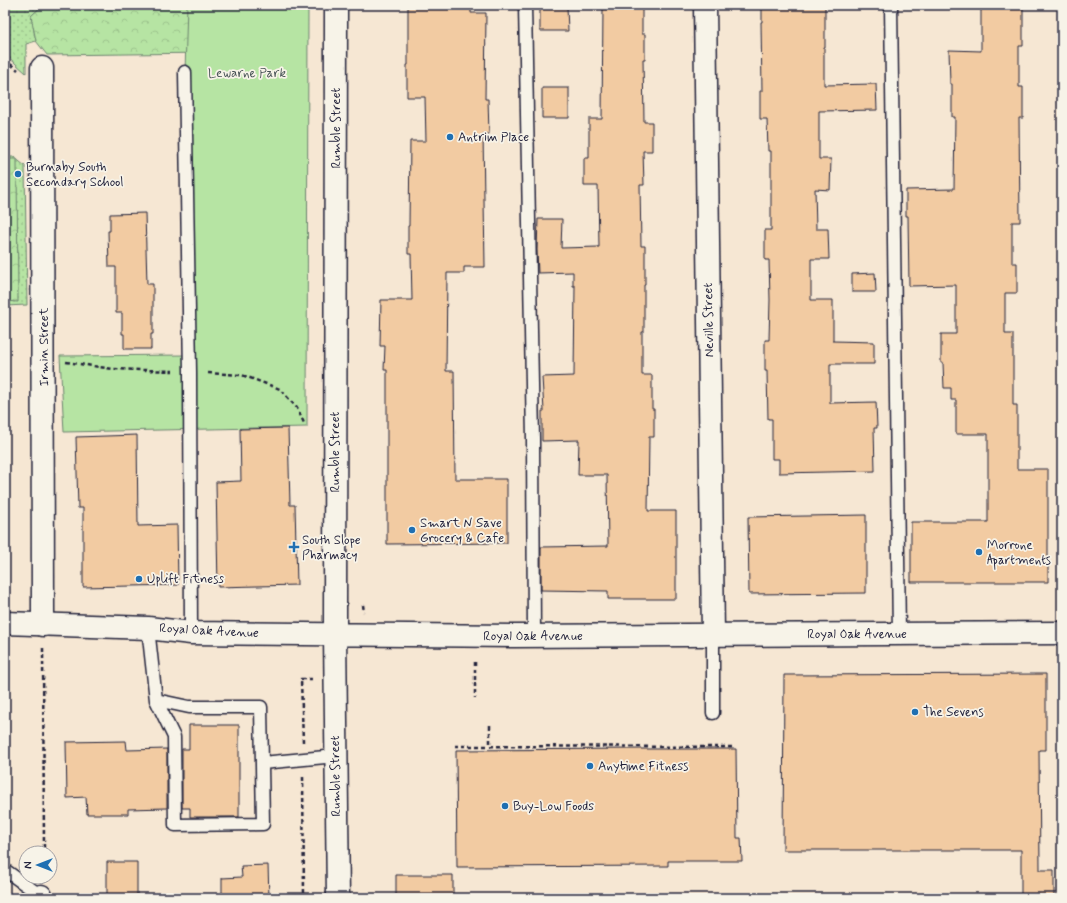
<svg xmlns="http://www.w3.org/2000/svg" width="1067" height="903" font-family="Mynerve,sans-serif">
<defs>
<pattern id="grass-dots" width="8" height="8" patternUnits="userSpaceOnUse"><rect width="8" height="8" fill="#b6e4a3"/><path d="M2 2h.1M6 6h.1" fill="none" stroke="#9cc38d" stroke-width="1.8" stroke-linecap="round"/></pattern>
<pattern id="forest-crowns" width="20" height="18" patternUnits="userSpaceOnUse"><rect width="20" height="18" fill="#b6e4a3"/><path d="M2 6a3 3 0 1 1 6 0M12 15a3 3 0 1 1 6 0" fill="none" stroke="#9cc38d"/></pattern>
</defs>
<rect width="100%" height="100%" fill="#f6e7d3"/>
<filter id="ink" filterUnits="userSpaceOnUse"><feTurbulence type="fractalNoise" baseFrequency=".025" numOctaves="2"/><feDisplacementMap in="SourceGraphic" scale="8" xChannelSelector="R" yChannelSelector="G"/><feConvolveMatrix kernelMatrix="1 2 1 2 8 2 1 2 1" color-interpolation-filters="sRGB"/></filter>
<g filter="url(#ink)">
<path fill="url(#grass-dots)" stroke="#6c836f" d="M5,5h38l-12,11 5,25 -10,3v29l-21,-19z
M5,157h9l11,9 2,139 -22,1z"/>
<path fill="url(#forest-crowns)" stroke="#6c836f" d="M43,5h164l1,48 -161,2 -11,-14 -5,-25z
M5,159h12l1,143 -13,-1z"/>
<path fill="#b6e4a3" stroke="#6c836f" d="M187,5h121l-1,422 -243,5 -4,-76 129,-1 -4,-283z"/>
<path fill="#f2cba2" stroke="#22223b" d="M408,5h63v8h15l-1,86h3l1,35h-6l2,133h-21v6h-17l-1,98h8l1,108h52v64l-120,1v-174h-3l1,-24h-5l1,-46h31l-1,-46h-3v-28h1l1,-85h16l-1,-44h-18v-32h1z
M762,5h63v42h-1v38l52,-1 1,26 -58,1v48h12l-1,31 -15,-1 1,40h12l1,30h-18v41h22v41l41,1v22h-44v39l46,-1 1,26h-3l1,43 -96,2v-14h-7v-40h-4l-1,-48h-2v-31h4l1,-40 -1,-40h-4v-30h6v-79h-3l-1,-32h-7v-28h2l-1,-69h1z
M981,5h42v41h-4v41h4v31h-4l1,104h-8v41h5v30h-12v41h8v71h4v64h31v113h-137v-60h77v-88h-32v-34h-5v-12h-7l-1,-25h-2v-29h15v-49l-47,1 -1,-70h-2v-26l48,-1 1,-72h-3v-33h-2l-1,-34 32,1z
M540,7h27l1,24h-28z
M603,9h39v25h3v25h-2l1,63h8v29h-9l1,34h-4l1,61h4v39h-1v47h-2v43h10v34h2v28h-5l-1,74h28v88h-68v-8l-67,-1v-43l67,-1 -1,-71h-29l1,-35 -37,1v-30h2l-2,-34 32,-1 1,-90h-2v-14l-35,1 -1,-23 1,-31h24l-1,29 38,-1 -1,-61h-14v-28h5v-39h13z
M542,88h27v30h-27z
M145,213l2,71h6v50h-2v15h-27v-15h-2v-21h-6v-46h-7l-1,-36h2v-17z
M875,273l1,19h-24v-18z
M288,428l2,77h5l2,80 -79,2 -2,-105 25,-1 -1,-52z
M137,435l1,91 39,-1 1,60 -95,2v-79h-5l-2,-71z
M866,515v78l-117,1 -1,-77z
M1046,674v76h-7l1,120h14v28h-33v-48h-238l1,-175z
M189,725h50v92h-49v-9h-8v-59h7z
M126,741l1,9 40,-1v59l-39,1v5h-41l-1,-17 -19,1 -1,-56z
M645,749h91l1,89h4l1,23h-74v5l-211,1 -1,-117z
M107,862h30v36h-30z
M268,865l1,33h-47v-20l20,-1 -1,-11z
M396,875h57v23l-57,-1z"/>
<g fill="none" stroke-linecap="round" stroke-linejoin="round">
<defs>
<path id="service" d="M525,5l8,434 1,197
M891,5l8,629
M185,72l5,300 1,261
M148,628l8,72 18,37 1,88 88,-1 -2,-117h-72l-33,-7
M713,635v78
M262,763l74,-7
M5,870l36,26"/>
<path id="minor" d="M705,5l8,630
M42,68l1,557
M41,896v2"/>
<path id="tertiary" d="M336,5l-1,629 3,264
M5,623l143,5 43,5 324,3 547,-3"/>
</defs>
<use href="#service" stroke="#22223b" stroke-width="15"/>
<use href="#minor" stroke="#22223b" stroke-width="25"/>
<use href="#tertiary" stroke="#22223b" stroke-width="25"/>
<path stroke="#22223b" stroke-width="2.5" stroke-dasharray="4 3" stroke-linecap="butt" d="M5,60l13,10
M66,362l47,7 60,2
M208,373l34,2 38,14 17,19 7,15
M363,605l1,7
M43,648l1,205
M475,662v36
M490,725v21
M303,742l-2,-63h11
M455,746l277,1
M303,777l1,121"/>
<use href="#service" stroke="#f7f3e8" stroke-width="12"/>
<use href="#minor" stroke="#f7f3e8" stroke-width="22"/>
<use href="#tertiary" stroke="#f7f3e8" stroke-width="22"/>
</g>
</g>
<g fill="#1f6fb2" stroke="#f7f3e8" stroke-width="1.5">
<circle cx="450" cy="137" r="4"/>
<circle cx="18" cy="174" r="4"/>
<circle cx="412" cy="530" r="4"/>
<path d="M292 541h4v4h4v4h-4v4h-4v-4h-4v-4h4z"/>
<circle cx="979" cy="552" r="4"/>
<circle cx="139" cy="579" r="4"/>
<circle cx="915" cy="712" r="4"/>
<circle cx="590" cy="766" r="4"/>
<circle cx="505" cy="806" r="4"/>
</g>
<g text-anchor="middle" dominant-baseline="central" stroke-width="3.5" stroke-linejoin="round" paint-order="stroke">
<g font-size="13" fill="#475255" stroke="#f7f3e8">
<text x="247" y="73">Lewarne Park</text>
</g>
<g font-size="13" fill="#22223b" stroke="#f7f3e8">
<text transform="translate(336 128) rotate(-90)">Rumble Street</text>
<text transform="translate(709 320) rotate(-91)">Neville Street</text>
<text transform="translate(44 347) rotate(-90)">Irmin Street</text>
<text transform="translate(335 452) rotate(-90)">Rumble Street</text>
<text transform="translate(209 631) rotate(3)">Royal Oak Avenue</text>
<text x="857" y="634">Royal Oak Avenue</text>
<text x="533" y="636">Royal Oak Avenue</text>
<text transform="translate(336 776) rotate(-91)">Rumble Street</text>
</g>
<g font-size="13" fill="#22223b" stroke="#f7f3e8" text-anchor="start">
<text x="458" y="137">Antrim Place</text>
<text x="26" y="167">Burnaby South<tspan x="26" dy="15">Secondary School</tspan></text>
<text x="420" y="523">Smart N Save<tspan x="420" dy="15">Grocery &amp; Cafe</tspan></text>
<text x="302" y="540">South Slope<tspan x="302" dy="15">Pharmacy</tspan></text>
<text x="987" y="545">Morrone<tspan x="987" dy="15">Apartments</tspan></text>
<text x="147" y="579">Uplift Fitness</text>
<text x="923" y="712">The Sevens</text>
<text x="598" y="766">Anytime Fitness</text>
<text x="513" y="806">Buy-Low Foods</text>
</g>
</g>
<rect width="1067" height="903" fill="none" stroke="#f7f3e8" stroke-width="20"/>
<rect x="10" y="10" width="1047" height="883" fill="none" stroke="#22223b" stroke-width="1.5" filter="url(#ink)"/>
<g transform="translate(38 865) rotate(270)"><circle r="19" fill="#f7f3e8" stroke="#a29fa3"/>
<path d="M0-3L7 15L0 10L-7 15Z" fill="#1f6fb2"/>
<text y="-6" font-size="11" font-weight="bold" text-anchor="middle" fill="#22223b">N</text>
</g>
</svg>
